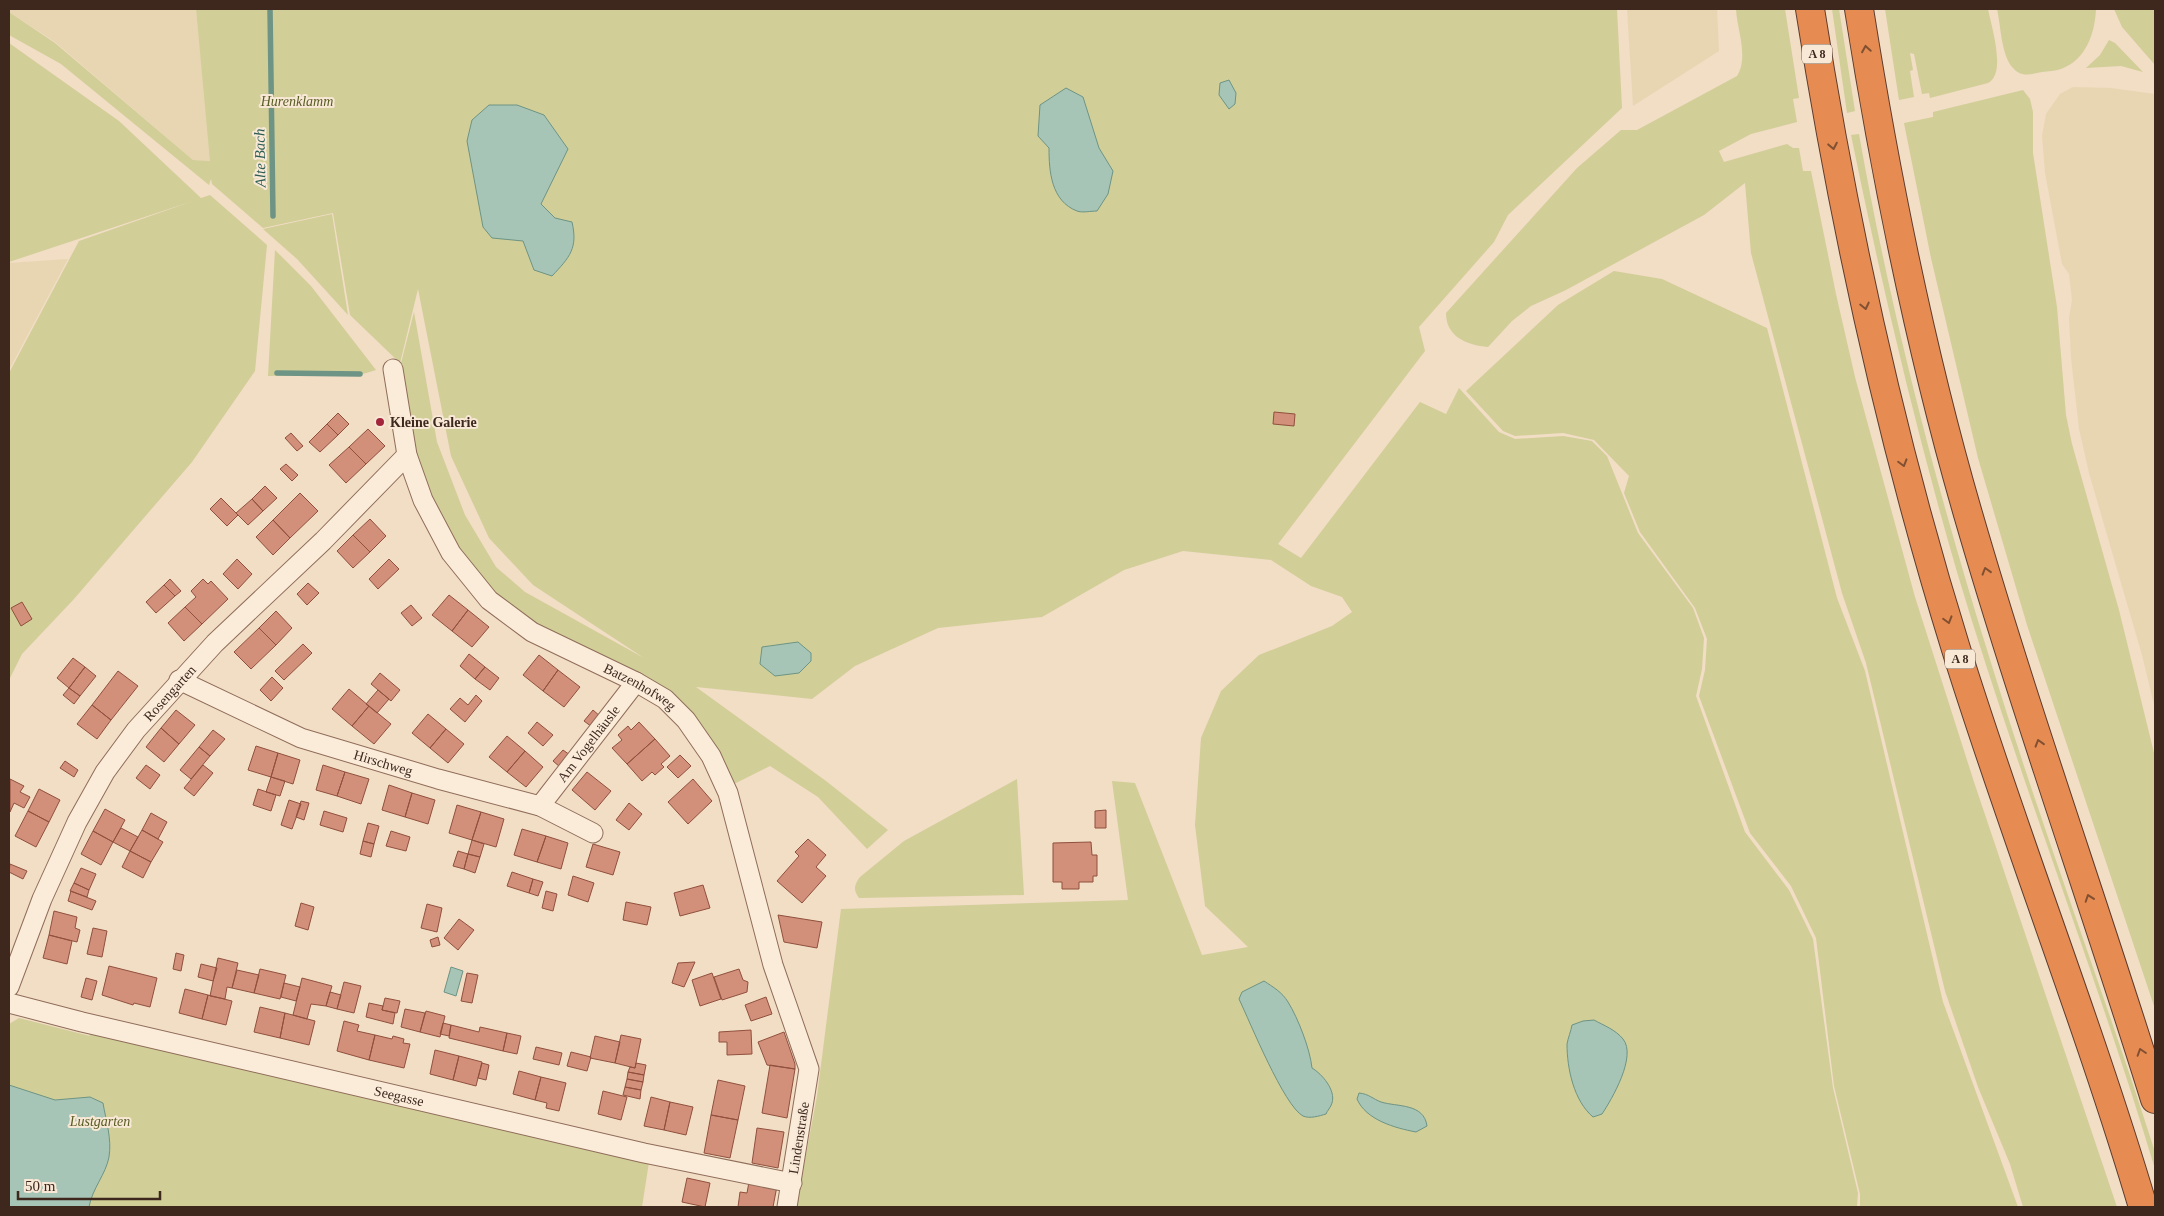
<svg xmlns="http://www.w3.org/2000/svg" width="2164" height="1216" font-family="Georgia,serif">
<rect width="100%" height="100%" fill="#f2ddc5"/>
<path fill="#e8d6b2" d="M9,9h187l15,152 -18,-1 -138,-118 -46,-30z
M1627,9h90l2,42 -86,55z
M2073,87l38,1 44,6v615l-13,-54 -53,-182 -10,-44 -8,-71 -2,-40 3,-18 -3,-26 -7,-10 -17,-91 -3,-37 4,-22 14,-20z
M68,259l-59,111v-107z"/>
<path fill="#d1ce98" d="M196,9h1421l5,99 -114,107 -14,27 -75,85 6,24 -147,193 23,14 119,-156 26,12 13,-26 40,44 16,7 48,-3 29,5 15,15 31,77 55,75 11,30 -2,31 -6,27 49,136 44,58 24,49 20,149 25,105 -1,14h-1061l21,-111 24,-187 287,-9 -16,-119 23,2 67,172 46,-8 -43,-41 -10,-81 6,-87 20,-47 38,-36 73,-29 20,-14 -10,-15 -31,-11 -40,-26 -88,-9 -59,19 -82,47 -104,11 -83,38 -43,33 -116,-12 130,94 62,49 -21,19 -49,-52 -48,-31 -38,19 -65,-94 -130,-62 -33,-24 -56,-70 -37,-83 -11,-85 14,-55 23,130 28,73 31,52 29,25 119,66 -111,-73 -44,-47 -38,-82 -33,-167 -18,74 -50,-48 -17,-102 -70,15 -51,-44 -1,-5 -2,6 -148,-121 -52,-29v-23l46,31 138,117 17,1z
M1736,9h49l14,89 -6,1 4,23 -46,12 -32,17 5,11 63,-18 6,4h6l4,23h8l25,123 19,83 60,220 59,185 143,425h-94l-13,-43 -32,-77 -33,-96 -79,-328 -24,-70 -91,-340 -6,-70 -41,32 -138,75 -35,16 -19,15 -24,26c-21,-2 -42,-10 -42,-34l131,-145 44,-38h16l100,-54c12,-19 0,-46 -1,-67z
M1832,9h7l16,102 -8,2z
M1885,9h103c3,16 19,65 0,74l-58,15 -1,-5 -7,1 -8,-40 -4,-1 3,17 -3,1 4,26 -15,3z
M1997,9h99c-1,24 -10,51 -35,60 -6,2 -13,2 -19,3 -11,2 -20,6 -29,-4 -12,-13 -12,-42 -16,-59z
M2114,9h41v56l-33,-38z
M2109,40l6,3 28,29 -22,-6 -35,2 14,-13z
M9,43l110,78 82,77 9,-3 57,50 -12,126 -63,91 -118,137 -52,55 -13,26v-307l70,-132 114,-40 -184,61z
M2023,90l7,9 3,13v41l24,154 9,108 6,29 47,166 36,147v252l-128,-384 -49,-167 -47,-200 -27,-135 29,-6v-5z
M1859,134c32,181 78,357 133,532 50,163 111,323 163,486v17c-60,-200 -138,-396 -198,-597 -42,-144 -76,-290 -106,-437z
M332,214l16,101 -51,-56 -34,-30z
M275,250l36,36 65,84 -13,4 -95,2z
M1614,271l48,8 105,49 70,270 28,73 78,331 75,205h-158v-13l-26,-108 -18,-148 -25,-52 -41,-53 -51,-137 6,-26 2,-31 -12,-31 -55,-76 -16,-39 5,-17 -35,-36 -31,-7 -48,3 -12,-5 -37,-40 92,-86z
M1017,779l7,116 -165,3c-6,-8 -5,-13 1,-21l44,-36z
M19,1018l71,18 -2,-6 561,132 -7,45h-633v-183z"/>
<path fill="#a7c5b7" stroke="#6d9484" d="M1229,80l7,13 -1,11 -6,5 -10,-14 1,-12z
M1066,88l17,9 16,51 14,23 -5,23 -11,17c-6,0 -15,2 -20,0 -26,-10 -28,-40 -28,-63l-11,-12 2,-31z
M489,105h28l27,10 24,34 -27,55 14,14 17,4c6,26 -2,35 -20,54l-18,-6 -11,-29 -31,-3 -9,-11 -16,-86 5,-21z
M798,642l13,11v8l-12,12 -24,3 -15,-12 2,-17z
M451,967l12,4 -7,25 -12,-4z
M1264,981c9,6 18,11 24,21 10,16 22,47 24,66 10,6 24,22 20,35 -1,4 -5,8 -6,11 -7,2 -16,5 -23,2 -19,-10 -53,-94 -64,-117l3,-7z
M1594,1020c9,5 22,10 29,19 14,17 -11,60 -21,75l-9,3c-19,-16 -26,-48 -26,-73 1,-6 4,-13 5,-19l11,-4z
M9,1085l46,15 35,-3 13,6c3,18 9,36 6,54 -3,17 -17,32 -20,50h-80z
M1359,1093c10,1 14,6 22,9 16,5 43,1 46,24l-11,6c-21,-4 -50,-12 -59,-33z"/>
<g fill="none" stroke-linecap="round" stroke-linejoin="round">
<path stroke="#6d9484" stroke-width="5.5" d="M270,9l3,207
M277,373l83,1"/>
</g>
<path fill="#d28f79" stroke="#90503d" d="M1274,412l21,2 -1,12 -21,-2z
M338,413l11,11 -11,11 -11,-11z
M327,424l11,11 -18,17 -11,-10z
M368,429l17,17 -19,18 -17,-17z
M291,433l12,13 -6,5 -12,-13z
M349,447l17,17 -20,19 -17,-18z
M286,464l12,11 -6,6 -12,-12z
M265,486l12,12 -14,13 -11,-12z
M300,493l18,18 -28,27 -17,-18z
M221,498l17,17 -11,11 -17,-17z
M252,499l11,12 -15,14 -12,-12z
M370,519l16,17 -16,16 -17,-17z
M273,520l17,18 -17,17 -17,-18z
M353,535l17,17 -17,16 -16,-17z
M237,559l15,15 -14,15 -15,-15z
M389,559l10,10 -21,20 -9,-10z
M170,579l11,12 -6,5 -11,-11z
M203,579l5,5 3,-3 17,18 -26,25 -17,-17 11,-10 -5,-6z
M308,583l11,10 -12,12 -10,-11z
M164,585l11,11 -19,17 -10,-11z
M449,595l19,15 -16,21 -20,-16z
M22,602l10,17 -11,7 -10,-18z
M411,605l11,13 -10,8 -11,-13z
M185,607l17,17 -18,17 -16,-18z
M468,610l21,17 -17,20 -20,-16z
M276,611l16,17 -16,17 -17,-17z
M259,628l17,17 -25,24 -17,-17z
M303,644l9,9 -28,27 -9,-9z
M469,654l16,13 -10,12 -15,-13z
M539,655l19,15 -15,21 -20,-16z
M73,658l12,9 -16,21 -12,-10z
M85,667l11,9 -16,20 -11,-8z
M485,667l14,11 -9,12 -15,-11z
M558,670l22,17 -16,20 -21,-16z
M118,671l20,15 -27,34 -19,-15z
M380,673l20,17 -9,11 -20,-17z
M272,677l11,11 -12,13 -11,-11z
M69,688l11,8 -6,8 -11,-9z
M349,689l20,17 -17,20 -20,-17z
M378,690l11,9 -12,14 -11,-9z
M476,695l6,6 -17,21 -15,-13 10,-11 8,7z
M92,705l19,15 -14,19 -20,-15z
M369,706l22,18 -17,20 -22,-18z
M176,710l19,15 -16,19 -18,-16z
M593,710l8,7 -9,10 -8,-6z
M428,714l18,15 -16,19 -18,-15z
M537,722l16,13 -10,11 -15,-13z
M639,722l16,17 -28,25 -15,-16 10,-8 -4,-5 10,-9 3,4z
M161,728l18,16 -15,18 -18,-15z
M446,729l18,15 -16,19 -18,-15z
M213,730l12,9 -15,17 -11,-9z
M507,736l18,15 -18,21 -18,-15z
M655,739l15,17 -9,8 3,3 -9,8 -3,-3 -10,9 -15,-17z
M256,746l22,7 -7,24 -23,-7z
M199,747l11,9 -19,23 -11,-9z
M563,750l7,5 -10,12 -7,-6z
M525,751l18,16 -17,20 -19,-15z
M278,753l22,7 -7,24 -22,-7z
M680,755l11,11 -13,12 -11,-11z
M65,761l13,9 -4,7 -14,-9z
M146,765l14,10 -10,14 -14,-11z
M203,765l10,8 -19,23 -10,-8z
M323,765l22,7 -8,24 -21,-6z
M345,772l24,7 -8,25 -24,-8z
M587,772l24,19 -16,19 -23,-20z
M271,777l14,4 -5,15 -14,-4z
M10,779l14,7 -4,6 10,5 -6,11 -10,-5 -4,9z
M693,779l19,22 -24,23 -20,-22z
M389,785l23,8 -7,24 -23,-7z
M39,789l21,11 -11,22 -21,-11z
M258,789l18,6 -5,16 -18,-6z
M412,793l23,7 -7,24 -23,-7z
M289,800l12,4 -9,25 -11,-4z
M301,801l8,2 -5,17 -8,-3z
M629,803l13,11 -13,16 -13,-10z
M457,805l24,7 -9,28 -23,-7z
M105,809l20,11 -12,22 -20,-11z
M1106,810v18h-11v-17z
M28,811l21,11 -13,25 -21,-11z
M324,811l23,7 -4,14 -23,-7z
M481,812l23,7 -8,28 -24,-7z
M151,813l16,9 -9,17 -16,-9z
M368,823l11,3 -5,18 -11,-3z
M121,828l17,9 -8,14 -17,-9z
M522,829l24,7 -9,26 -23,-7z
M142,830l21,12 -12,20 -21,-11z
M93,831l20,11 -12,23 -20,-11z
M391,831l19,6 -4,14 -20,-5z
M546,836l22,7 -7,26 -24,-7z
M808,839l18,16 -10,12 10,9 -24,27 -25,-22 22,-25 -4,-4z
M472,840l12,4 -4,13 -12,-3z
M363,841l11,3 -3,13 -11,-3z
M1091,842l1,13h5v21h-4v6h-14v7h-17v-7h-9v-39z
M593,844l27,8 -7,23 -27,-8z
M130,851l21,11 -8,16 -21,-11z
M458,851l10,3 -4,15 -11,-3z
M468,854l12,3 -5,16 -11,-4z
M10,864l17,7 -4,8 -14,-7z
M81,868l15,6 -7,16 -15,-7z
M512,872l21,7 -4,14 -22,-7z
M573,876l21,7 -6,19 -20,-7z
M533,879l10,3 -5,14 -9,-3z
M74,883l15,7 -2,7 -17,-6z
M703,885l7,23 -30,8 -6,-23z
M71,891l25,10 -4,9 -24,-9z
M546,891l11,3 -4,17 -11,-3z
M626,902l25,5 -4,18 -24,-5z
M301,903l13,4 -6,23 -13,-4z
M427,904l15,4 -5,24 -16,-4z
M54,911l23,6 -2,11 5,2 -3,12 -28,-7z
M778,915l44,7 -5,26 -33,-6z
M459,919l15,11 -16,20 -14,-12z
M93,928l14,3 -5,26 -15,-3z
M49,935l23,6 -5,23 -24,-6z
M438,937l2,8 -8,2 -2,-7z
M176,953l8,2 -3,16 -8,-2z
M218,958l20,5 -6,25 -5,-1 -2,12 -15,-3z
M695,962l-11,25 -12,-4 6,-20z
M201,964l16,4 -4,13 -15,-4z
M109,966l48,12 -7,29 -16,-4 -1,2 -31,-10z
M260,969l26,6 -6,24 -26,-6z
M739,969l4,11 5,2 -1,10 -25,8 -8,-23z
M237,970l22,5 -5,18 -22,-5z
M467,973l11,2 -6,28 -11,-2z
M712,973l9,26 -21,7 -8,-26z
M86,978l11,3 -5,19 -11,-3z
M302,978l30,8 -6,20 -15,-2 -4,15 -14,-4z
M344,982l17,4 -7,27 -17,-4z
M284,983l16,4 -4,14 -15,-4z
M185,989l23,6 -6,24 -23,-6z
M330,992l11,3 -4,14 -11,-3z
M208,995l24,6 -6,24 -24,-6z
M766,997l6,17 -21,7 -6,-16z
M385,998l15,3 -3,12 -15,-3z
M369,1003l14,3 -1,4 13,3 -2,11 -27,-7z
M260,1007l25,6 -5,25 -26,-6z
M405,1009l20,4 -5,19 -19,-5z
M426,1011l19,5 -5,21 -20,-5z
M285,1013l30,8 -6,24 -29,-7z
M344,1021l15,4 -2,6 18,4 -6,25 -32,-9z
M443,1023l8,2 -2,11 -9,-2z
M451,1025l28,7 1,-5 27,6 -4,18 -54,-13z
M751,1030l1,24 -25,1v-13h-8v-10z
M784,1032l11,32v5l-28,-4 -9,-23z
M507,1033l14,3 -4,18 -14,-3z
M375,1035l17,4 1,-3 11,3 -1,4 7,1 -6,24 -35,-8z
M621,1035l20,4 -6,29 -20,-5z
M595,1036l25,6 -5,21 -25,-5z
M536,1047l26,6 -3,12 -26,-6z
M435,1050l24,6 -6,24 -23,-6z
M571,1052l20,5 -4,14 -20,-5z
M459,1056l23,6 -6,24 -23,-6z
M482,1063l7,2 -3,15 -8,-2z
M636,1063l10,2 -2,10 -16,-3 2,-5 5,1z
M770,1065l25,4 -8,49 -25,-5z
M519,1071l22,6 -6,23 -22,-6z
M628,1072l16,3 -1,7 -16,-3z
M541,1077l25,6 -7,28 -13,-3 1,-5 -12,-3z
M627,1079l16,3 -2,8 -16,-3z
M718,1080l27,6 -7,34 -27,-5z
M625,1087l16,3 -1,9 -17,-4z
M603,1091l24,6 -6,23 -23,-6z
M651,1097l19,5 -6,28 -20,-4z
M670,1102l23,5 -7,28 -22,-5z
M711,1115l27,5 -8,38 -26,-5z
M757,1128l27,4 -6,36 -26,-5z
M687,1178l23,5 -5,24 -23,-5z
M749,1182l28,4 -4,21h-35l2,-15 7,1z"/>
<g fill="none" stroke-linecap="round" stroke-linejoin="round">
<defs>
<g id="minor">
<path id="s1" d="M393,369l14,86 16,45 28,53 38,47 43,32 104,50 29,17 21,21 25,36 17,37 45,172 36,104 -22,138"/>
<path id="s2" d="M179,680l122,58 137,41 102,27 53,27"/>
<path id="s3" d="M540,806l96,-124"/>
<path id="s4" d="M9,987l33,-88 35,-77 28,-50 31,-42 79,-87 108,-102 84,-86"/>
<path id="s5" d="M9,1003l73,19 562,131 148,30"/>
</g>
<path id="highway" d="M1810,9c34,216 81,431 146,640 58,187 131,370 187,558
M1859,9c27,170 61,340 109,505 57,197 126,389 187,585"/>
</defs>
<use href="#minor" stroke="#8f6d5a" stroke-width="21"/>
<use href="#highway" stroke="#5c3b2e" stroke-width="30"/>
<use href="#minor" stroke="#fbecda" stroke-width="19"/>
<use href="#highway" stroke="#e68b51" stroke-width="28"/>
</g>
<defs><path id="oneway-chevron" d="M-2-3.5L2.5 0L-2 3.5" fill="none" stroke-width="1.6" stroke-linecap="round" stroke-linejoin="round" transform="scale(1.25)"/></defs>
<g stroke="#815032">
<use href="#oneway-chevron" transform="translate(1866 49) rotate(-99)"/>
<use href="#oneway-chevron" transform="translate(1833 146) rotate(79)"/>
<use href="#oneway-chevron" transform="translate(1865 306) rotate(77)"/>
<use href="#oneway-chevron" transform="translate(1903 463) rotate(74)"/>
<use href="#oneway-chevron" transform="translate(1986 571) rotate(-107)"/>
<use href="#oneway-chevron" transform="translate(1948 620) rotate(74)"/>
<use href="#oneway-chevron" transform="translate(2039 743) rotate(-107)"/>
<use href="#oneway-chevron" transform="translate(2089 898) rotate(-109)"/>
<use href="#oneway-chevron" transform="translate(2141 1052) rotate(-108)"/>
</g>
<circle fill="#a2253b" stroke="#f8e8d6" stroke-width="2" cx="380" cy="422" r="5"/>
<g text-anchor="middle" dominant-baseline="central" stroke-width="4" stroke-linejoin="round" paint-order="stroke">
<g fill="#f8e8d6" stroke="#766255" stroke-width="1">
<rect x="1802" y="44.5" width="30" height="19" rx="4"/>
<rect x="1945" y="649.5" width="30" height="19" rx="4"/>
</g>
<g font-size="12" font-weight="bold" fill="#3e281e">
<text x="1817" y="54">A 8</text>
<text x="1960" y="659">A 8</text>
</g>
<g font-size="14" font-style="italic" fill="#575c23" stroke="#f8e8d6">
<text x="297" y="101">Hurenklamm</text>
<text x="100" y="1121">Lustgarten</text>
</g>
<g font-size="14" font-weight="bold" fill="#3e281e" stroke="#f8e8d6" text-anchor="start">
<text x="390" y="422">Kleine Galerie</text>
</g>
<g font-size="14" fill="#3e281e" stroke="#f8e8d6">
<text stroke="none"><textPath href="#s1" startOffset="430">Batzenhofweg</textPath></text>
<text stroke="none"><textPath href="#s4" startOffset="338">Rosengarten</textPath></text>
<text stroke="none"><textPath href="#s3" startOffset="79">Am Vogelhäusle</textPath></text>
<text stroke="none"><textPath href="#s2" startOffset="221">Hirschweg</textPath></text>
<text stroke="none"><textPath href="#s5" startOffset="401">Seegasse</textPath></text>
<text transform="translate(799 1138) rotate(-81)">Lindenstraße</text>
</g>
<g font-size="15" font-style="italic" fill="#2d5e53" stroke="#f8e8d6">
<text transform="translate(260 158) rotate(-91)">Alte Bach</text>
</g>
</g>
<rect width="2164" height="1216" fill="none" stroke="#3e281e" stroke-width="20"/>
<path d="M18 1191v8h142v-8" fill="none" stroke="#3e281e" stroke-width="2.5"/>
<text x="25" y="1191" font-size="15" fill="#3e281e" stroke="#f8e8d6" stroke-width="4" paint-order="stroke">50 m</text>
</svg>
